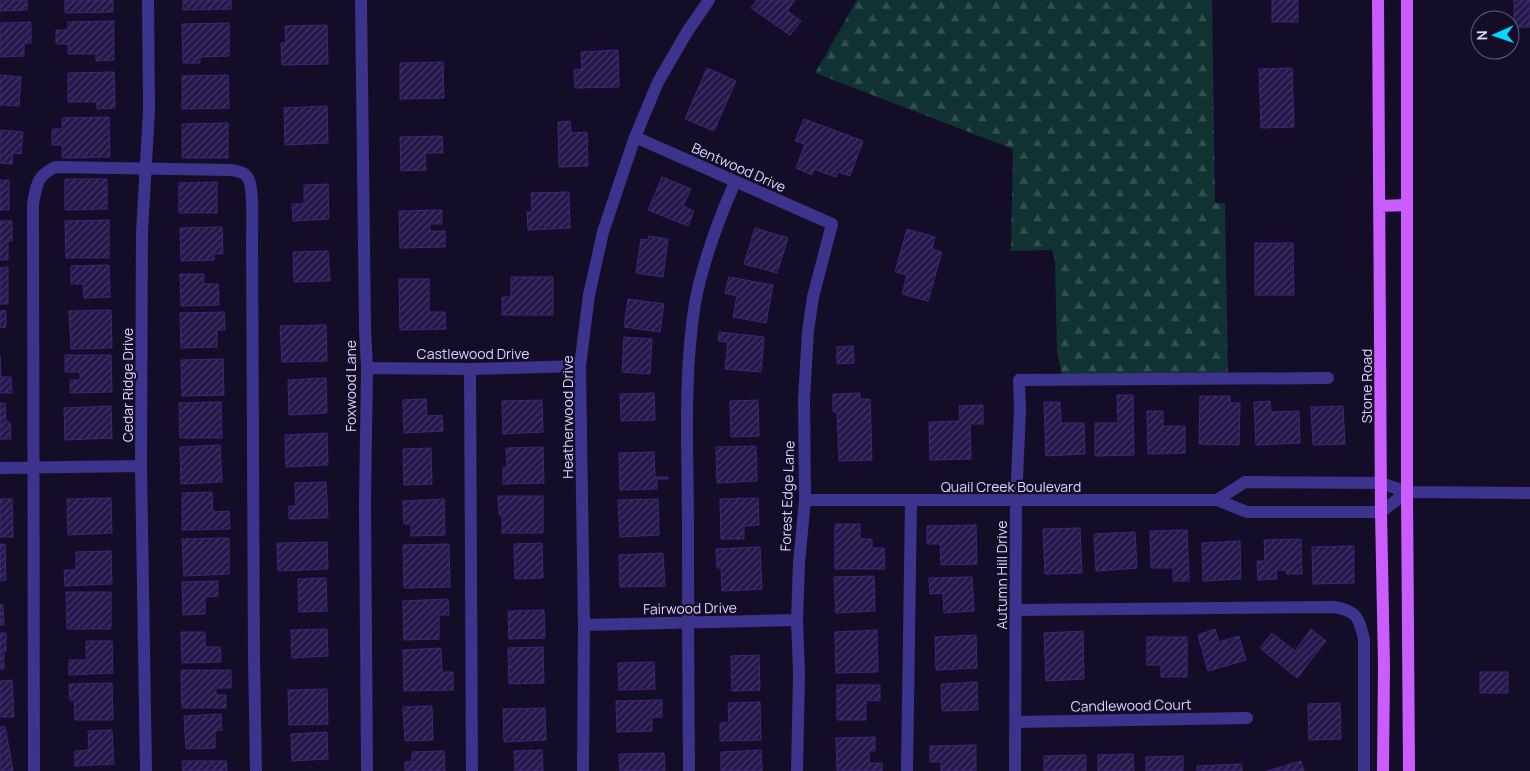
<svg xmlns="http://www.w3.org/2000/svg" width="1530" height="771" font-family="Manrope,sans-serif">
<defs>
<pattern id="forest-firs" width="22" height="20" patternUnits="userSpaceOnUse" patternTransform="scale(1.25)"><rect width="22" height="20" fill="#103233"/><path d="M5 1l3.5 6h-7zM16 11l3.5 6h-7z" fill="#324f52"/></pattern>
<pattern id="building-hatch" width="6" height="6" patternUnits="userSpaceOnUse" patternTransform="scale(1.25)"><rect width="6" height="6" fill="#25174b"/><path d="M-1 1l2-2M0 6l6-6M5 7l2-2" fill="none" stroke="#443866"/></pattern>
</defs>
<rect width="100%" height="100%" fill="#130d28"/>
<path fill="url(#forest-firs)" d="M857,0h355l3,203h10l3,173h-166l-5,-24 -2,-91 -3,-11 -41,1 2,-102 -198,-76z"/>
<path fill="url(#building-hatch)" stroke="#3c2779" d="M0,0h27v10l-27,1z
M65,0h48v12l-48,1z
M183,0h48v9l-48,1z
M757,0h38l-8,11 14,10 -11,14 -39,-27z
M1272,0h26v22h-26z
M1514,0h16v27h-16z
M114,21v39l-18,1v-7h-28v-10h-12v-14h12v-8z
M31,22v21h-7v13l-24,1v-34z
M229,23v33l-29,1v6h-17l-1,-39z
M327,25l1,39 -46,1 -1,-22h5l-1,-17z
M618,50l1,37 -44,1 -1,-18 8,-1 -1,-17z
M443,62l1,36 -44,1v-36z
M707,68l29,13 -22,50 -29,-12z
M1292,68l2,59 -33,1 -2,-59z
M114,72l1,36 -18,1v-7h-29v-29z
M0,75l21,2 -2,29 -19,-1z
M228,75l1,33 -47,1v-33z
M327,106l1,37 -43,2 -1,-37z
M109,117l1,40 -48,1v-13h-10v-16h10v-11z
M804,119l59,22 -13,35 -12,-4 -2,5 -22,-8 -2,6 -16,-7 9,-24 -10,-3z
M570,121l1,12 16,-1 1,34 -29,1 -1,-45z
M228,123v35h-46v-34z
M0,130l23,2 -2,22 -8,-1 -1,11 -12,-1z
M442,136l1,17h-18l1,17 -25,1 -1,-34z
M662,177l29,12 -8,17 11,5 -6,15 -40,-16z
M65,179h42v30l-42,1z
M0,180h9v30h-9z
M217,182v31h-38v-30z
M328,184l1,35 -36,2 -1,-17h12v-19z
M569,192l1,36 -42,2 -1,-18h5l-1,-19z
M442,210v14h-12v7h15v16l-45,1 -1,-37z
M109,220v38h-43l-1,-37z
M0,221h12v20h-4v19h-8z
M222,227l1,27h-9v6l-33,1 -1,-33z
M755,228l33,10 -11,35 -33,-9z
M907,229l28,8 -3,12 10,3 -14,49 -26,-7 5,-19 -12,-3z
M649,236l19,3 -5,38 -27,-4 5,-34 7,1z
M1255,243h38l1,52h-39z
M328,251l2,30 -36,1 -1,-30z
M109,265l1,32 -26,1 -1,-14h-12v-18z
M8,267v37h-8v-36z
M180,274h24v10h14l1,21 -38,1z
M511,277h42v38h-51v-18h9z
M729,277l44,8 -7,38 -33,-6 4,-21 -12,-3z
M399,279h30v33h16l1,17 -46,1z
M628,299l36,5 -4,28 -36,-5z
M6,310v17l-6,1v-17z
M111,310l1,38 -41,1 -2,-38z
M224,312l1,18h-8v17l-36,1 -1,-35z
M326,325l1,36 -45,1 -2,-36z
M719,332l45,5 -3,35 -36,-3 3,-27 -10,-1z
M624,337l28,2 -2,35 -28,-2z
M853,346l1,17 -17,1v-17z
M0,355l1,22h10l1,16h-12z
M65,355h46l1,37 -42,1v-13h10v-8h-15z
M223,359l1,36 -42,1 -1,-36z
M326,378l1,35 -38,2 -1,-35z
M654,393l1,27 -34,1 -1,-27z
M860,393v6h10l2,61 -33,1 -2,-49h-4v-18z
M1117,395h16l1,60 -39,1v-33h23z
M1200,396h30v7h10l-1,42 -40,-1z
M426,399l1,17 15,-1 1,16 -39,2 -1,-33z
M542,400l1,32 -40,2 -1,-33z
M758,400l1,36 -28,1 -1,-36z
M1270,401l1,11 28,-1 1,32 -44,2 -2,-43z
M221,402l1,36h-42l-1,-35z
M1044,402h16l1,21h23l1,31 -39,2z
M0,403h5l1,19h4l1,17h-11z
M983,405v19h-13l1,35 -41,1 -1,-38 31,-1 -1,-15z
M111,406l1,32 -47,2 -1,-32z
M1343,406l2,38 -32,1 -2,-38z
M1147,411h16v15h22v27l-37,1z
M327,433l1,32 -42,2 -1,-32z
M220,445l2,37 -41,2 -1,-37z
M756,446l1,35 -40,2 -1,-36z
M543,447l1,36 -41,1v-17h4l-1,-19z
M431,448l1,36 -28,1 -1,-36z
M654,452l1,25h13v2h-11v10l-37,1 -1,-37z
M326,482l2,36 -39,1v-13h7l-1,-23z
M212,492l1,20 16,-1 1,18 -48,1v-37z
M498,496h45v37h-41v-18h-3z
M111,498l1,35 -44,2 -1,-36z
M758,498l1,27 -15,1v13h-23l-1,-40z
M0,499h12l1,38h-13z
M444,499l1,36 -34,1v-12h-7l-1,-23z
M658,499l1,36 -39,2 -2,-37z
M835,524h25v15h12v9h12l1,21h-50z
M976,525l1,39 -36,1 -1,-21h-13v-18z
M1080,528l2,45 -37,1 -2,-45z
M1187,530l2,51h-16v-13h-22l-1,-37z
M1135,532l2,36 -41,3 -2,-37z
M229,538v36l-45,2 -2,-37z
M1301,539l1,35h-15l-1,-4h-10l1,9 -19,1 -1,-19h8l-1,-21z
M1240,541l1,38 -38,2 -1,-38z
M327,542l1,27 -50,2 -1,-28z
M542,543l1,35 -28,1 -1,-35z
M0,544h5l1,36 -6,1z
M449,544l1,43 -46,1 -1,-43z
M1354,546v37l-41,1 -1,-37z
M760,547l2,42 -40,2 -1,-23h-4l-1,-19z
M111,551l1,33 -47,2 -1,-16h12v-18z
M663,553l2,33 -45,1 -1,-32z
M874,576l1,35 -39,2 -2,-36z
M972,577l2,34 -30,2 -1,-20 -13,1 -1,-16z
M326,578l1,33 -28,1 -1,-33z
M218,581v15l-13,1v17l-22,1 -1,-33z
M66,592h45v37h-44z
M448,599l1,16h-10v24l-35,1 -1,-39z
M0,605h3l1,20h-4z
M544,610l1,28 -36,1 -1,-28z
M327,629l1,27 -36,2 -1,-28z
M1215,629l4,13 20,-6 7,24 -38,11 -10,-36z
M1311,629l15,12 -29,37 -37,-30 12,-15 23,18z
M877,630l1,42 -42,1 -1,-41z
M1083,631l1,48 -38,2 -2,-48z
M181,632h24v15h15l1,15 -39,1z
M0,633h6v18h-2v18h-4z
M976,635l1,33 -41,2 -1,-33z
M1147,637h40v40h-26v-12h-14z
M86,641h26l1,32 -44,2v-15h17z
M543,647l1,36 -35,1 -1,-36z
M441,648l1,24h11v18l-49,1 -1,-41z
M759,655l1,35 -28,1 -1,-35z
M654,662l1,27 -36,1 -1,-27z
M181,670h50v18h-15v7h10v13h-44z
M1480,672h28v21h-28z
M12,680l2,37h-14v-36z
M977,682l1,28 -36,1 -1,-27z
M112,683l1,37h-38l-1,-20h-4l-1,-16z
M837,685h43v16l-14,-1v20h-29z
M327,689l1,35 -39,1 -1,-35z
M662,700v17h-10v14l-35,1 -1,-31z
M760,702l1,38 -41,1v-18l9,-1 -1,-19z
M1340,703l1,36 -32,1 -1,-36z
M432,706l1,34 -28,1 -2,-34z
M545,708l1,32 -42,2 -1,-33z
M221,714l1,16 -7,1v17l-29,1 -2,-33z
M5,726l8,45h-13v-44z
M112,730l2,34 -39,2v-15l14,-1 -1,-19z
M327,732l1,27 -36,2 -1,-27z
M875,737v14h-6v12h13v8h-45l-1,-33z
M976,745v26h-35v-9h-11v-16z
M542,750l1,21h-28l-1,-20z
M761,750l1,21h-41v-19z
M444,751l1,20h-40v-9h7v-10z
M664,753l1,17 -45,1 -1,-17z
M1133,754l1,17h-36v-16z
M1086,755v16h-42v-15z
M1183,756v15h-37v-14z
M182,761h44l1,10h-44z
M1301,761l3,10h-37z
M1242,764v7h-45v-5z"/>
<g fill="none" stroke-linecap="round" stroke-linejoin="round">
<path stroke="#3c348c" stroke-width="12" d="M361,0l4,329 2,39 -2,136 2,267
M635,137l197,87 -19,73 -5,34 -4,68 1,101 -6,63 -2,57 2,53 -2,98
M367,368l103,1 110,-3
M470,369l2,402
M0,468l141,-2
M1407,492l123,1
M805,500h412l30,12h134l26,-20 -26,-9 -136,-1 -28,18
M1016,610l317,-3c23,3 26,10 31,32v132
M584,625l213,-5
M1016,722l231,-4
M34,771l-1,-567c4,-20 3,-27 22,-37l176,3c6,1 14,2 17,8 6,10 4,51 4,64l2,415 2,114
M146,771l-5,-305 1,-234 7,-121 -1,-111
M583,771l1,-146 -4,-259 9,-71 14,-63 32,-95 23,-55 29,-50 22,-32
M689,771c-1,-81 -1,-161 -1,-242 0,-75 -5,-151 7,-226 8,-42 23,-82 40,-121
M907,771l4,-270
M1015,771l1,-270 4,-91 -1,-30 309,-2"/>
<path stroke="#cb5cff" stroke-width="12" d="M1378,0l3,512 3,154 -1,105
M1407,0v492l2,279
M1379,206l28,-1"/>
</g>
<g text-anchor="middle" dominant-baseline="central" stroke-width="4.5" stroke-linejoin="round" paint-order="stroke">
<g font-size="14" fill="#dcd5ff" stroke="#130d28">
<text transform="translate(739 167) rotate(24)">Bentwood Drive</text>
<text x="473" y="353">Castlewood Drive</text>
<text transform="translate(127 385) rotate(-90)">Cedar Ridge Drive</text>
<text transform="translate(350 386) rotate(-90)">Foxwood Lane</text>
<text transform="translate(1366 386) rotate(-90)">Stone Road</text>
<text transform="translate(567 417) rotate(-90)">Heatherwood Drive</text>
<text x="1011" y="486">Quail Creek Boulevard</text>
<text transform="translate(787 496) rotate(-88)">Forest Edge Lane</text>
<text transform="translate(1001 575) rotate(-90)">Autumn Hill Drive</text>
<text transform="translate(690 608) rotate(-1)">Fairwood Drive</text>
<text transform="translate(1131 705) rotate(-1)">Candlewood Court</text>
</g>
</g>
<g transform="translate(1495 35) rotate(268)"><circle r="24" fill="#130d28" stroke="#635d7e"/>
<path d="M0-4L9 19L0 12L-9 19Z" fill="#01d8ff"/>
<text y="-8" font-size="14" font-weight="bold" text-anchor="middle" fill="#dcd5ff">N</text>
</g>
</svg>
